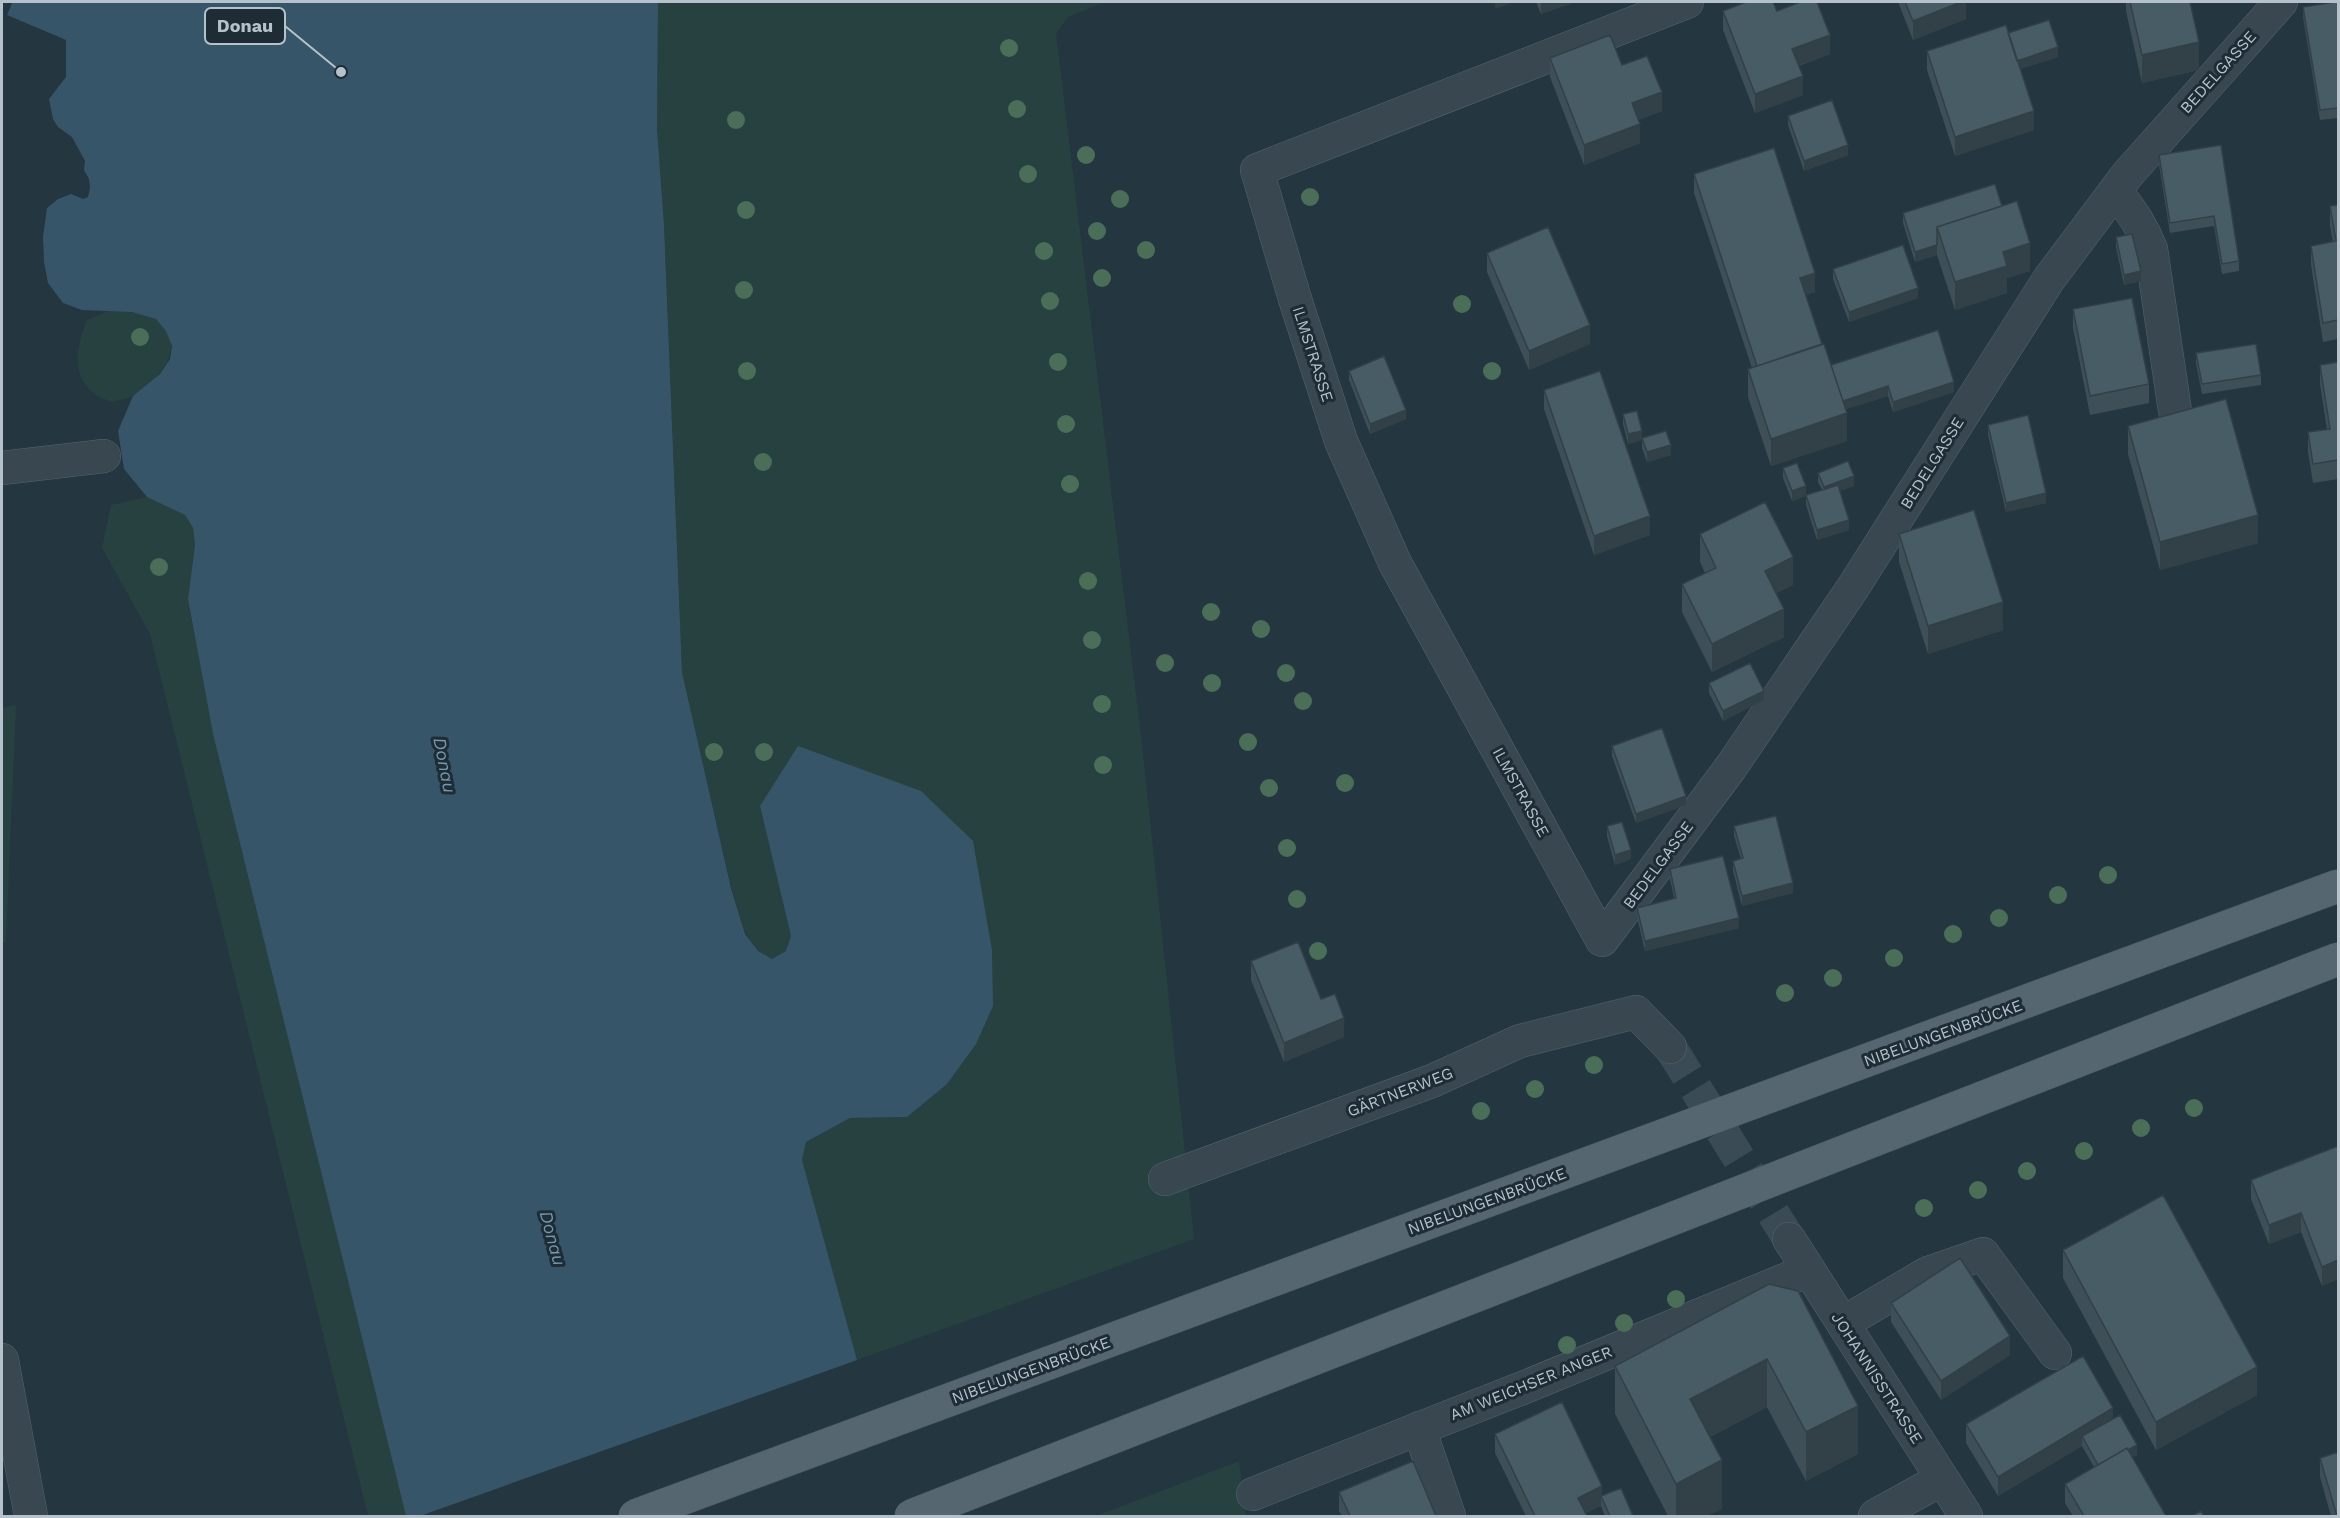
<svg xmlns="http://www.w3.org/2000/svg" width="2340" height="1518" font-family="'Work Sans',sans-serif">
<rect width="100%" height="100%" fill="#243640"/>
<path fill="#26413f" d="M658,2h447l-37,15 -12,16 86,711 52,495 -337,121 -55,-200 4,-18 44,-24 57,-1 -147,-311 31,130 -5,15 -14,8 -15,-7 -12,-19 -14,-47 -49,-214 -18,-447 -7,-97z
M111,310c13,2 35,2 46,10 32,26 3,60 -23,75 -6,4 -15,5 -23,7 -6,-3 -15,-6 -20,-11 -21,-20 -13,-48 -4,-71z
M147,497l38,18 8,13 2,17 -7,54 25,135 193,782h-38l-218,-882 -48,-86 9,-43z
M16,705l-10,237 -4,1v-235z
M1239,1461l7,55h-150z"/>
<path fill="#375568" d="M11,2h647l-1,126 7,97 18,447 49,216 14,46 13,17 14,8 14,-8 5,-15 -31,-130 38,-60 123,45 52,50 19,109 1,56 -17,38 -29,40 -40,33 -57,1 -44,24 -4,18 55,200 37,156h-488l-193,-782 -25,-135 7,-54 -2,-17 -8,-13 -38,-18 -23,-28 -6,-38 15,-35 27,-22 10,-15 2,-13 -6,-15 -10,-12 -24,-7 -50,-2 -19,-7 -15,-20 -4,-21 -1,-25 4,-29 11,-9 13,-5 12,5 5,-2 2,-9 -1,-9 -5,-9 1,-9 -13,-24 -14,-10 -5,-8 -4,-20 17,-22v-37l-59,-25 5,-12z"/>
<path fill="#243640" d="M860,1359l37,157h-477z"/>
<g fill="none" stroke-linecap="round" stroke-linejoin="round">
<path stroke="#3a4b55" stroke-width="33" stroke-dasharray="33 16" stroke-linecap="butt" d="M1670,1047l119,192"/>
<defs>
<path id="minor" d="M1687,2l-430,168 38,129 46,142 54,122 207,377 129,-173 121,-178 197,-310 78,-104 154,-173
M2115,191c16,18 27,35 36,58l24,162
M2,468l102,-12
M1165,1179l267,-98 88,-40 116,-29 34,35
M1789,1239l177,277
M1843,1323l85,-50 55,-19 72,99
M2,1360l29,156
M1419,1428l30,88
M1253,1494l277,-109 279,-115
M1875,1516l67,-37"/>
</defs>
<use href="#minor" stroke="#56656e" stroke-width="34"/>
<use href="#minor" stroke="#384750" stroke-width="33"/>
<defs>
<path id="major-bridge" d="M635,1516l1703,-630
M911,1516l1427,-557"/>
</defs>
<use href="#major-bridge" stroke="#45535c" stroke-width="34" stroke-linecap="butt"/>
<use href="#major-bridge" stroke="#566670" stroke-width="33"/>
</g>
<g fill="#4b6e58">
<circle cx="1009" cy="48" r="9"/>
<circle cx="1017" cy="109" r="9"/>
<circle cx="736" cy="120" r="9"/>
<circle cx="1086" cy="155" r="9"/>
<circle cx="1028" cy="174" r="9"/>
<circle cx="1310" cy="197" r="9"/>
<circle cx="1120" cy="199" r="9"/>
<circle cx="746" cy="210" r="9"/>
<circle cx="1097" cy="231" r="9"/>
<circle cx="1146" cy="250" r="9"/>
<circle cx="1044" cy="251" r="9"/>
<circle cx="1102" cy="278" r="9"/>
<circle cx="744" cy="290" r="9"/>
<circle cx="1050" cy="301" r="9"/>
<circle cx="1462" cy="304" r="9"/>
<circle cx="140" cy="337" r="9"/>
<circle cx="1058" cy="362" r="9"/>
<circle cx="747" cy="371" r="9"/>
<circle cx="1492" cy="371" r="9"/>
<circle cx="1066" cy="424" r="9"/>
<circle cx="763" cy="462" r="9"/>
<circle cx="1070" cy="484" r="9"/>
<circle cx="159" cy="567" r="9"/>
<circle cx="1088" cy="581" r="9"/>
<circle cx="1211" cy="612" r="9"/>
<circle cx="1261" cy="629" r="9"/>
<circle cx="1092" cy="640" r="9"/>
<circle cx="1165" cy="663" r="9"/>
<circle cx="1286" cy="673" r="9"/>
<circle cx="1212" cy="683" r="9"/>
<circle cx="1303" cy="701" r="9"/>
<circle cx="1102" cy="704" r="9"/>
<circle cx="1248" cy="742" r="9"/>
<circle cx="714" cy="752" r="9"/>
<circle cx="764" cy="752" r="9"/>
<circle cx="1103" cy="765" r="9"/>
<circle cx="1345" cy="783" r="9"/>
<circle cx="1269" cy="788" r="9"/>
<circle cx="1287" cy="848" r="9"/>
<circle cx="2108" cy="875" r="9"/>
<circle cx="2058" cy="895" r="9"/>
<circle cx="1297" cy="899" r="9"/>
<circle cx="1999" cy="918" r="9"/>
<circle cx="1953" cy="934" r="9"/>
<circle cx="1318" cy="951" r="9"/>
<circle cx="1894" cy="958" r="9"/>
<circle cx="1833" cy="978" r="9"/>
<circle cx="1785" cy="993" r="9"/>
<circle cx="1594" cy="1065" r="9"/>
<circle cx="1535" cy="1089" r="9"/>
<circle cx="2194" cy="1108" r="9"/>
<circle cx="1481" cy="1111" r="9"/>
<circle cx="2141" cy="1128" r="9"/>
<circle cx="2084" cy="1151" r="9"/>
<circle cx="2027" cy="1171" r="9"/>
<circle cx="1978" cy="1190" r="9"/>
<circle cx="1924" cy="1208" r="9"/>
<circle cx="1676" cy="1299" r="9"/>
<circle cx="1624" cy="1323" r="9"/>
<circle cx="1567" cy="1345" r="9"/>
</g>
<path fill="#3e4f58" d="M1536,2h39l-34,12z
M1898,2h68v17l-53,21z
M2126,2h64l9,68 -57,13 -16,-72z
M2338,2v116l-18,2 -17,-103v-10z
M1723,11h54l53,43 -31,12 4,29 -48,18 -32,-83z
M2008,33l50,24 -38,12 14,61 -79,26 -28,-86v-19z
M1550,58l72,7 40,46 -24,9 2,23 -56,22 -34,-88z
M1788,116l60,39 -44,16 -16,-46z
M2221,145l18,116v10l-17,3 -8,-48 -44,7 -11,-68v-10z
M1694,174l121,118 -9,3 16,49 9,21 123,27 -61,20 -5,-16 -42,13 1,32 -76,25 -23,-69v-28l4,-1 -58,-175z
M2338,205v134l-15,3 -12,-77v-19l22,-4 -3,-16v-20z
M2002,206l28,65 -23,7v15l-52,17 -18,-55 -22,7 -12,-39v-10z
M2116,237l25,44 -17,4 -8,-38z
M1487,253l103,91 -61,26 -42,-98z
M1833,269l85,29 -69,24 -16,-43z
M2073,309l76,75v19l-59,12 -17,-87z
M2196,353l65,22v10l-59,9 -6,-31z
M2338,362v117l-25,4 -5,-31v-20l19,-2 -7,-46v-19z
M1349,371l57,48 -36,15 -21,-54z
M1544,390l106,145 -56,20 -50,-146z
M1623,414l19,24 29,17 -24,7 -5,-14v-8l-14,4 -5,-20z
M1988,425l58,78 -40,9 -18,-77z
M2128,426l130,117 -98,27 -32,-116z
M1783,468l23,28 -14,5 -9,-23z
M1818,473l36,13 -15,5 10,39 -32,10 -11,-35v-10l16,-5 -4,-8z
M1700,534l93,51 -17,8 8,44 -72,35 -30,-60v-28l23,-11 -5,-11z
M1899,534l104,96 -75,24 -29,-92z
M1709,683l55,17 -41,21 -14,-28z
M1612,746l74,59 -50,18 -24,-67z
M1607,826l24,33 -16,6 -8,-29z
M1734,826l59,67 -51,13 -9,-35v-10l8,-2 -7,-23z
M1670,869l69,59 -94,23 -8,-34v-9l37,-10 -4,-19z
M1251,961l70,38 23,38 -60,25 -33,-82z
M2338,1149v130l-16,7 -21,-54 -32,12 -18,-45v-19z
M2063,1250l194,145 -101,55 -93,-172z
M1798,1291l60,163 -52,27 -39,-74 -57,30 12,72 -16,7h-38l-53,-102v-48z
M1891,1303l119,52 -69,45 -50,-78z
M2113,1419l24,36 -5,2 34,59h-93l-8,-13v-19l29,-17 -12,-21 -84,50 -32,-53v-19z
M1495,1434l107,61 31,21h-28l-4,-10 -15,7 1,3h-61l-31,-63z
M2320,1458l18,58h-7l-11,-39z
M1339,1492l97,24h-94l-3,-5z"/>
<path fill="#324047" d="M1495,2h19l-19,7z
M1541,2h34l-34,12z
M1961,2h5v17l-53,21v-19z
M1830,35v19l-38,14v-19z
M2199,42v28l-57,13v-28z
M2058,47v10l-44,14v-9z
M1803,76v19l-48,18v-19z
M1662,92v19l-30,11v-19z
M2034,111v19l-79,26v-19z
M1640,124v19l-56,22v-20z
M1848,145v10l-44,16v-10z
M2030,243v28l-23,7v15l-52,17v-28l48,-30z
M1937,245v10l-22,7v-10z
M2141,271v10l-17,4v-10z
M1815,273v19l-15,5v-19z
M1918,288v10l-69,24v-10z
M1590,325v19l-61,26v-19z
M1954,382v10l-61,20v-10z
M1888,386v10l-50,16v-10z
M1406,410v9l-36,15v-10z
M1847,413v28l-76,25v-27z
M1642,431v9l-14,4v-10z
M1671,445v10l-24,7v-10z
M1854,476v10l-30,11v-10z
M1806,486v10l-14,5v-10z
M2046,493v10l-40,9v-9z
M2258,515v28l-98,27v-28z
M1650,516v19l-56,20v-19z
M1849,520v10l-32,10v-10z
M1793,557v28l-28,13v-27z
M2003,602v28l-75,24v-28z
M1784,609v28l-72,35v-28z
M1764,691v9l-41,21v-10z
M1686,796v9l-50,18v-9z
M1631,850v9l-16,6v-10z
M1793,883v10l-51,13v-10z
M1739,918v10l-94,23v-10z
M1344,1018v19l-60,25v-19z
M2301,1213v19l-32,12v-19z
M2338,1260v19l-16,7v-19z
M2010,1336v19l-69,45v-19z
M1767,1359v48l-77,40v-48z
M2257,1367v28l-101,55v-28z
M1858,1406v48l-52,27v-49z
M2113,1408v20l-31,8v10l-84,50v-19z
M2137,1445v10l-38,21v-10z
M1722,1460v49l-16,7h-30v-32z
M1602,1486v13l-1,-3v10l-22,10 -1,-18z"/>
<path fill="#485c66" stroke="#324047" stroke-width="1.5" d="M1746,2h27l4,9 23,-9h17l13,33 -38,14 11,27 -48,18 -32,-83z
M1905,2h56l-48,19z
M2130,2h60l9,40 -57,13z
M2335,2h3v106l-18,2 -17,-103z
M2049,20l9,27 -41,14 -9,-28z
M2006,25l28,86 -79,26 -28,-86z
M1610,35l12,30 25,-9 15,36 -30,11 8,21 -56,21 -34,-87z
M1832,100l16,45 -44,16 -16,-45z
M2221,145l18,116 -17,3 -8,-48 -44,7 -11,-68z
M1774,148l41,125 -15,5 22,66 -65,22 -63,-192z
M1995,184l7,22 -65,21v18l-22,7 -12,-39z
M2017,201l13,42 -27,9 4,14 -52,16 -18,-55z
M2338,205v115l-15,3 -12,-77 25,-5 -6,-35z
M1548,227l42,98 -61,26 -42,-98z
M2132,234l9,37 -17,4 -8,-38z
M1903,245l15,43 -69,24 -16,-43z
M2132,298l17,86 -59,12 -17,-87z
M1938,330l16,52 -61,20 -5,-16 -45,15 -12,-36z
M1824,344l23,69 -76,26 -23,-70z
M2256,344l5,31 -59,9 -6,-31z
M1384,356l22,54 -36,14 -21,-53z
M2338,362v98l-25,4 -5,-32 22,-3 -10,-64z
M1600,371l50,145 -56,20 -50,-146z
M2226,399l32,116 -98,27 -32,-116z
M1637,411l5,20 -14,3 -5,-20z
M2028,415l18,78 -40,10 -18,-78z
M1666,431l5,14 -24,7 -5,-14z
M1848,461l6,15 -30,11 -6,-14z
M1797,463l9,23 -14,5 -9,-23z
M1838,485l11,35 -32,10 -11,-35z
M1765,502l28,55 -28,14 19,38 -72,35 -30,-60 34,-16 -16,-34z
M1974,510l29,92 -75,24 -29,-92z
M1750,663l14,28 -41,20 -14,-28z
M1662,728l24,68 -50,18 -24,-68z
M1776,816l17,67 -51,13 -9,-35 10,-3 -9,-32z
M1622,822l9,28 -16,5 -8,-29z
M1723,856l16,62 -94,23 -8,-33 39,-10 -6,-29z
M1298,942l23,57 14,-5 9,24 -60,25 -33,-82z
M2338,1146v114l-16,7 -21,-54 -32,12 -18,-45z
M2163,1195l94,172 -101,55 -93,-172z
M1960,1258l50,78 -69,45 -50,-78z
M1769,1284l29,7 60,115 -52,26 -39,-73 -77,40 32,61 -46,24 -61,-118z
M2083,1356l30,52 -115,69 -32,-53z
M1562,1402l40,84 -24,12 9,18h-52l-40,-82z
M2120,1415l17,30 -9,5 -1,-2 -29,17 -16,-29z
M2127,1448l39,68h-82l-19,-32z
M2338,1452v64h-1l-17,-58z
M1413,1461l23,55h-86l-11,-24z
M1621,1488l12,28h-23l-9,-20z
M2201,1511l3,5h-12z"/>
<g text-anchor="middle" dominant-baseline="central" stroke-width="6" stroke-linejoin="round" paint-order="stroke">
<g font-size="16" fill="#b5c2cb" stroke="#1d2c35">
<text transform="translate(2218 72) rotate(-48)">BEDELGASSE</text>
<text transform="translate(1313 354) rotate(72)">ILMSTRASSE</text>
<text transform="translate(1932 463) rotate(-58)">BEDELGASSE</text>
<text transform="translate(1521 792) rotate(61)">ILMSTRASSE</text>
<text transform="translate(1658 865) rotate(-53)">BEDELGASSE</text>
<text transform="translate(1943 1033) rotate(-20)">NIBELUNGENBRÜCKE</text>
<text transform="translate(1400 1092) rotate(-21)">GÄRTNERWEG</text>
<text transform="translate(1487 1201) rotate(-20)">NIBELUNGENBRÜCKE</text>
<text transform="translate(1031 1370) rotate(-20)">NIBELUNGENBRÜCKE</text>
<text transform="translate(1877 1378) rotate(57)">JOHANNISSTRASSE</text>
<text transform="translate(1531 1383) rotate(-22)">AM WEICHSER ANGER</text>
</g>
<g font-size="18" font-style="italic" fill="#7499af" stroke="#1d2c35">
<text transform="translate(445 765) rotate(79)">Donau</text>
<text transform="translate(553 1238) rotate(75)">Donau</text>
</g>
</g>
<path fill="none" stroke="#b5c2cb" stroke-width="2" d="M341 72L285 26"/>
<circle fill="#b5c2cb" stroke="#1d2c35" stroke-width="2" cx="341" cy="72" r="6"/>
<rect fill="#1d2c35" stroke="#b5c2cb" stroke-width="2" x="205" y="8" width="80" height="36" rx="6"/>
<g font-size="18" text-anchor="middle" font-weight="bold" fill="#b5c2cb">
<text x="245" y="32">Donau</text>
</g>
<rect width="2340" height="1518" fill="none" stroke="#b5c2cb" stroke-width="6"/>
</svg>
